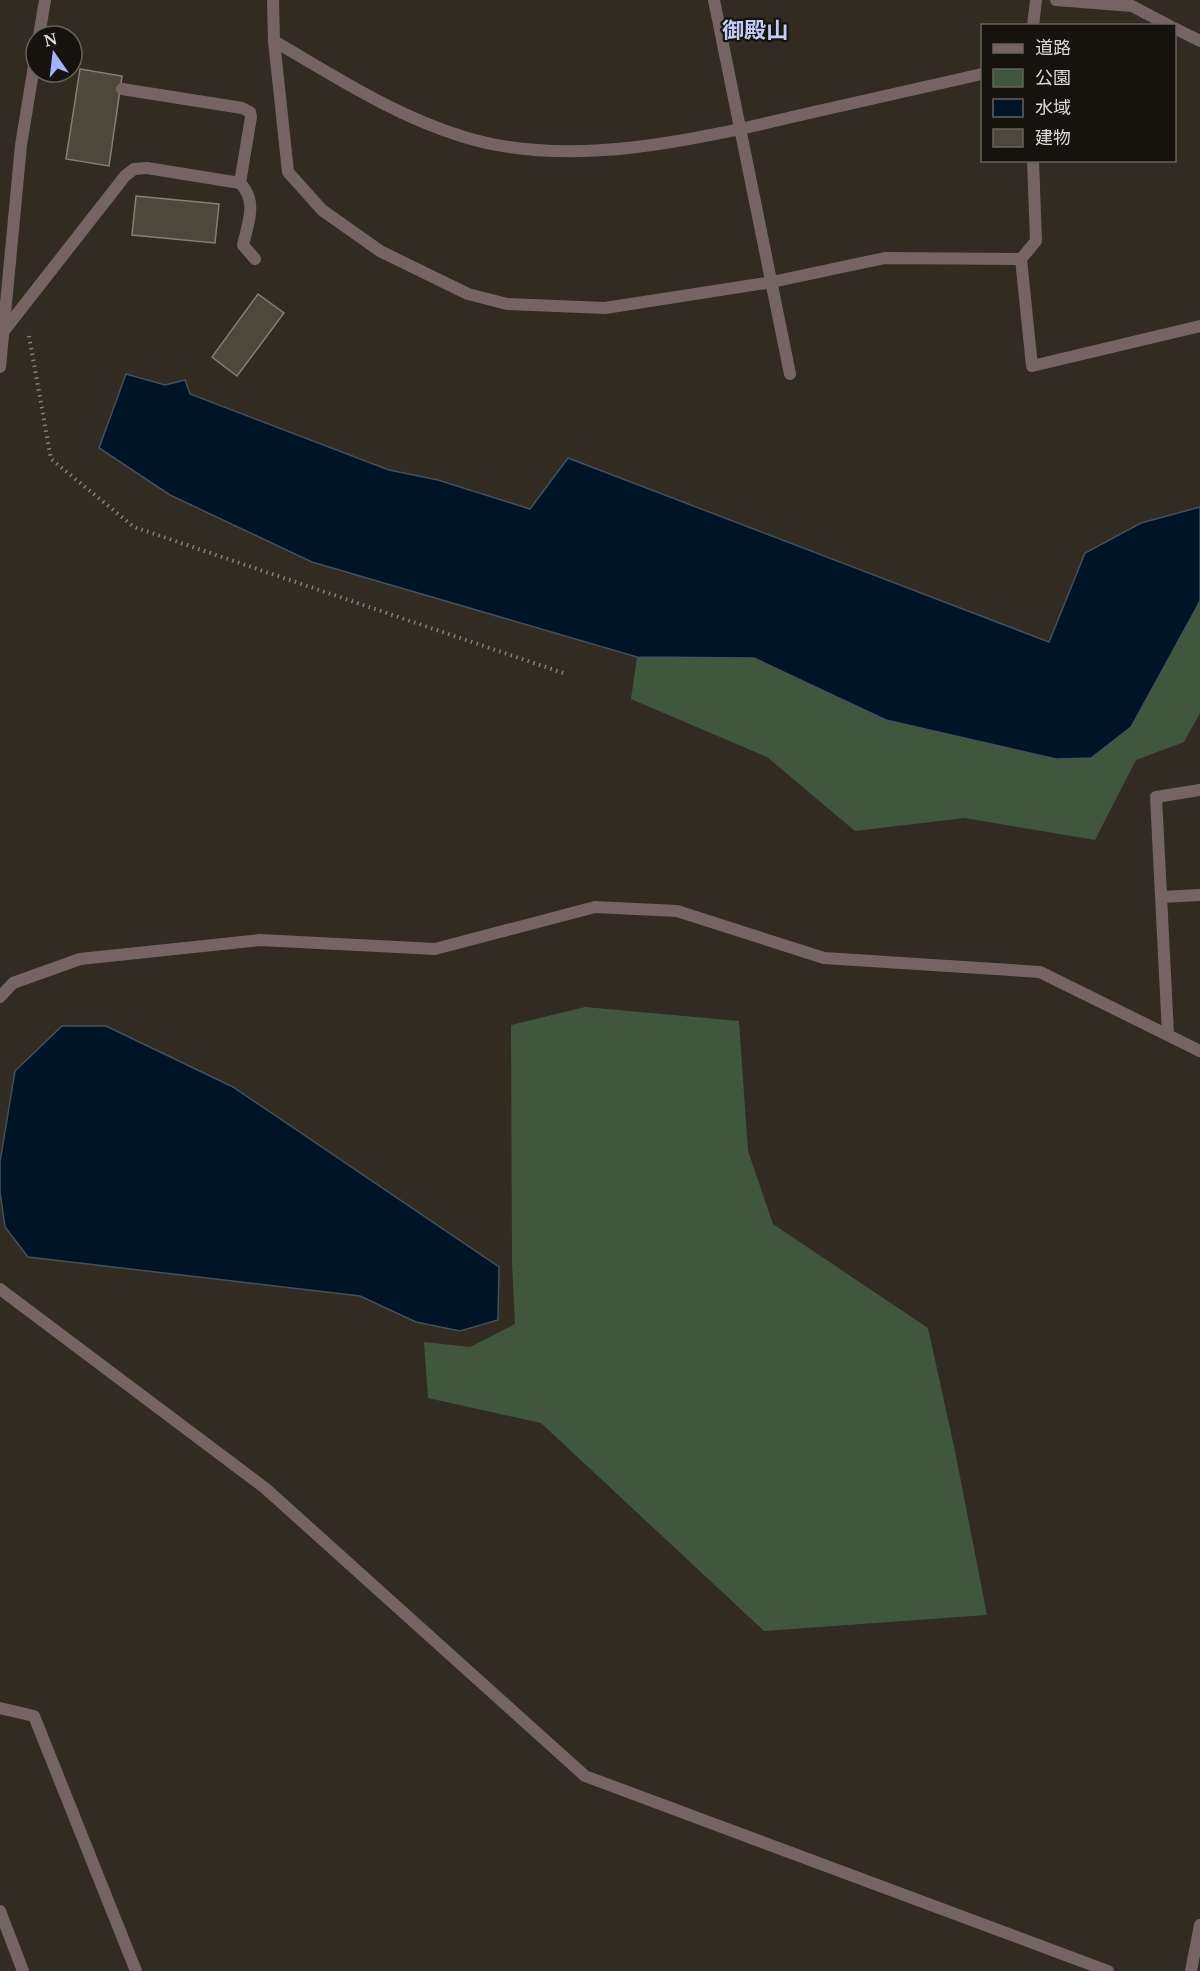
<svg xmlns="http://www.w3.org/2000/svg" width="1200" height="1971" font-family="'Noto Serif','Noto Sans JP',serif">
<rect width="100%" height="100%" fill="#312b21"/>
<path fill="#40573d" d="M1200,600v113l-16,29 -48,18 -41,80 -131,-22 -109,13 -88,-74 -136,-58 6,-42 117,1 132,62 245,7z
M585,1007l154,14 9,130 25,73 155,104 27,123 32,164 -223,16 -223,-208 -113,-25 -4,-56 46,5 45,-23 -3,-61 -1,-238z"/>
<path fill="#001428" stroke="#43505c" stroke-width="1.5" d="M126,374l39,11 20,-5 5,14 199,76 49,10 92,29 38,-51 481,184 36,-89 56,-30 59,-16v94l-69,126 -40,31 -35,1 -170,-39 -132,-62 -117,-1 -325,-95 -142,-67 -71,-47z
M62,1026h44l127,61 266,180 -1,53 -38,11 -44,-9 -56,-26 -332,-39 -23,-30 -5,-35v-30l15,-91z"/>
<path fill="#4d473c" stroke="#867f74" stroke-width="1.5" d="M80,69l42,7 -13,90 -43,-7z
M136,196l83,8 -4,39 -83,-8z
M258,294l26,19 -47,63 -25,-19z"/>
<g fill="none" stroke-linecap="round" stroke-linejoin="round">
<path stroke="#878279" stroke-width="4" stroke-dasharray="1.5 4.5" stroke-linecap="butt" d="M29,336l22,123 83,68 432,147"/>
<path stroke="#766464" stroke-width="12" d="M240,183c18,18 8,40 3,62l12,14
M3,332l122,-156 9,-7 13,-1 93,15 11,-66 -1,-5 -8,-4 -120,-19"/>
<path stroke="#766464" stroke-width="12" d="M273,0l1,41 14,131 34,38 58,41 88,43 39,10 98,4 167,-26 113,-24 136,1 15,-18 -3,-81
M714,0l76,374
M1056,0l76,6 38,20
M1033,26l3,-26
M1174,28l26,13
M274,41c62,36 121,75 190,96 107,33 235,2 341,-23 59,-13 118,-27 177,-40
M1021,259l11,107 168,-40
M1161,897l39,-2
M0,997l13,-14 67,-24 180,-19 175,9 160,-42 82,4 147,47 216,14 160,79
M1168,1034l-12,-237 44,-7
M0,1289l265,199 320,288 523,195
M0,1708l34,8 102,255
M0,1911l23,60
M1191,1971l9,-46"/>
<path stroke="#766464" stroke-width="12" d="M39,36l6,-36
M0,367l21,-222 15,-91"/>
</g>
<g text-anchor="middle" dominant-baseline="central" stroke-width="4.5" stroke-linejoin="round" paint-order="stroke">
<g font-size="22" font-weight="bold" fill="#c4ccf6" stroke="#16130f">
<text x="755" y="29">御殿山</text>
</g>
</g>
<rect x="981" y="24" width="195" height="138" fill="#16130f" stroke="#66635e" stroke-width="1.5"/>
<rect x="993" y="44" width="30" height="9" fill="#766464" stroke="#66635e" stroke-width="1.5"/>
<text x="1035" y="54" font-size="18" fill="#dfdbd4">道路</text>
<rect x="993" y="69" width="30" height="18" fill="#40573d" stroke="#66635e" stroke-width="1.5"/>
<text x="1035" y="84" font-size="18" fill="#dfdbd4">公園</text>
<rect x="993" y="99" width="30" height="18" fill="#001428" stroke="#66635e" stroke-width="1.5"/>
<text x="1035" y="114" font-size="18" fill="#dfdbd4">水域</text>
<rect x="993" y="129" width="30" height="18" fill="#4d473c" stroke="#66635e" stroke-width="1.5"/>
<text x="1035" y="144" font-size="18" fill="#dfdbd4">建物</text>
<g transform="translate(54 54) rotate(346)"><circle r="28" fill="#16130f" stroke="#66635e" stroke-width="1.5"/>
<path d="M0-4.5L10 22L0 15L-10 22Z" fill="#a6b1fc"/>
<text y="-9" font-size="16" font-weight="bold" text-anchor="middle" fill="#dfdbd4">N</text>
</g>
</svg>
